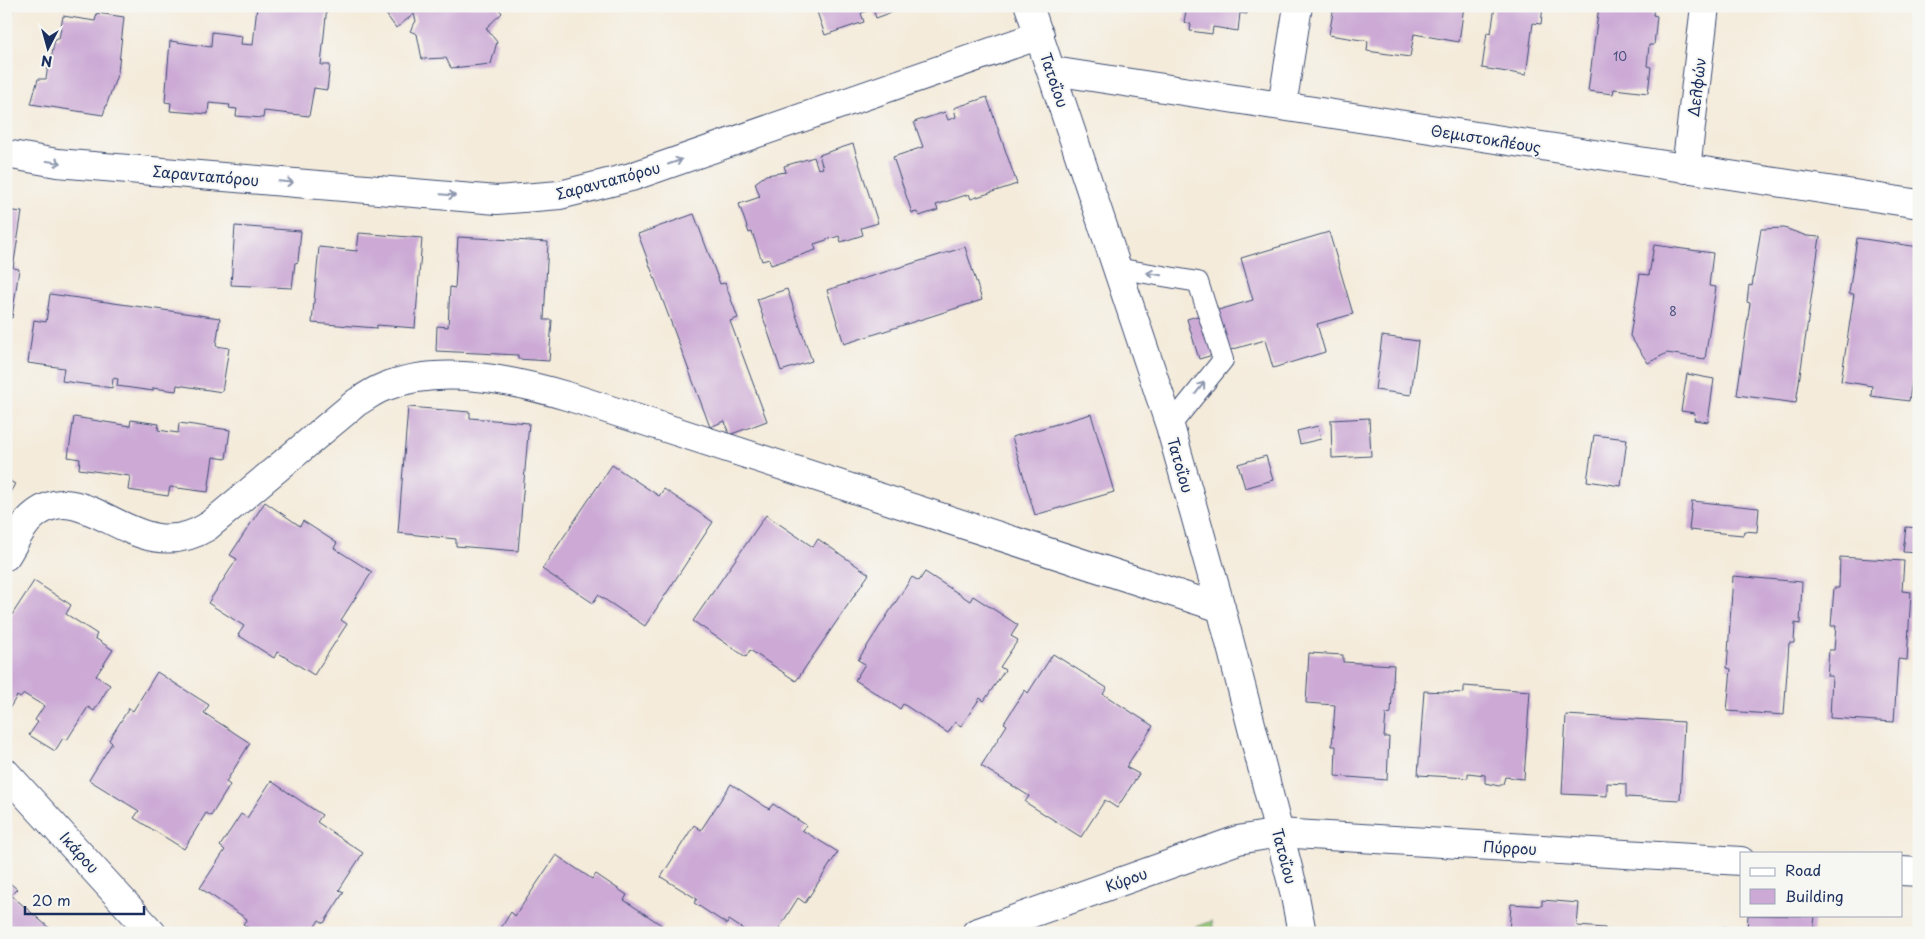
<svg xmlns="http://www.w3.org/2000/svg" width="1925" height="939" font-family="'Playpen Sans',sans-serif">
<rect width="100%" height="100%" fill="#f6f6f2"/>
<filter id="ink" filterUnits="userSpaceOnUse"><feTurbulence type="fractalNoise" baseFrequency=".02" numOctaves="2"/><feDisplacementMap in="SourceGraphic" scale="10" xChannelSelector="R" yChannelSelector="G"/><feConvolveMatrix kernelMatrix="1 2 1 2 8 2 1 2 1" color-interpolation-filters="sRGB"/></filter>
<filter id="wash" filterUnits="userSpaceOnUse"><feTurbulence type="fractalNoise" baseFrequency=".0096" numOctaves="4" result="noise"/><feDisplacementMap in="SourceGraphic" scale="20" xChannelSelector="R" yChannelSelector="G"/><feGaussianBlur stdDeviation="1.12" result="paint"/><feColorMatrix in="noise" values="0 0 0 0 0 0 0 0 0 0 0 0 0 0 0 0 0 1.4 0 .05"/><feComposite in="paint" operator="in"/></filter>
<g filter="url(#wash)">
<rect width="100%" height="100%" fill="#f4ebda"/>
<path fill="#99ca7a" stroke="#5a7c6c" d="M1212,921l2,12h-33z"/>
<g id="blocks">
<path fill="#ccaad5" d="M6,6h7l-3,20h-4z
M257,6h70l-6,59h9l-3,25 -13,-2 -5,28 -45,-5 -1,7 -27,-2 1,-7 -8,-1 1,-3 -21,-2 -1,11 -38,-3 1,-8 -6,-1 5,-61 41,6 1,-15 30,4 -1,8 12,1z
M393,6h104l5,7 -16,15 11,14 -6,22 -40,4 -5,-10 -24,1 -5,-25 -7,-3 6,-10 -2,-7 -18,14 -10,-14z
M815,6h92v1l-31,11 -3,-9 -12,4 3,9 -39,13z
M1187,6h61l-1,8 -7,-1 -2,18 -25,-4 -1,7 -22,-3 1,-7 -7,-2z
M1334,6h130l-5,36 -45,-8 -4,23 -43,-6 1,-10 -39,-6z
M1495,6h48l-2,18 -8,-1 -7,52 -44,-7 5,-36 4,1z
M1599,6h55l-1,9 4,1 -3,29h-5l-2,21 4,1 -3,26 -34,-4 -1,5 -25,-3z
M97,13l27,4 -6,55 -15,43 -72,-11 7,-25h8l3,-20h2l4,-20h4l4,-23 32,5z
M987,97l30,87 -46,15 -2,-5 -33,11 2,5 -19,6 -2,-4 -5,1 -19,-56 30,-10 -9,-25 31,-10 3,8 8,-3 -2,-9z
M853,144l25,79 -17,5 2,7 -22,7 -2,-6 -25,8 2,6 -45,15 -2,-6 -7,2 -10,-29 -3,1 -10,-29 21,-7 -5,-14 11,-8 20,-3 -2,-6 30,-9 4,12 5,-1 -4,-13z
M6,210l16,2 -9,56 6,1 -7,49 -6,-1z
M694,214l26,70 5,-1 13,35 -8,3 37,100 -38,14 -4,-14 -15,6 -72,-193z
M235,226l66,5 -3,31 -3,1 -3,25 -61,-3z
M1784,228l23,8 13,1 -24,166 -59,-8 13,-92 -3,-1 2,-17 3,1 9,-57z
M1329,232l24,82 -36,10 8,28 -52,16 -8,-28 -66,19 -12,-40 66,-19 -12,-42z
M359,233l63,5 -7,90 -38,-3v3l-65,-5 7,-76 38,4z
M458,237l90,5 -4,78h8l-3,41 -31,-2v-4l-82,-4 1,-25 11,1 2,-40 5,1z
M1857,238l62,9v87l-10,67 -38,-5 1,-10 -31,-5 13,-87h-5z
M1654,245l59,8 -4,33 7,1 -11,72 -38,-6 -19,10 -18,-27 10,-62 9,1z
M965,247l17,53 -138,44 -17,-54z
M787,289l25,72 -31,10 -24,-72z
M50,294l170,24 -4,28 13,2 -7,44 -45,-7 -1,6 -23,-3v3l-36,-5 1,-7 -5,-1 -1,10 -50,-7 2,-13 -36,-5 6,-43 12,2z
M1382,336l36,5 -7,54 -36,-5z
M1687,374l27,5 -6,43 -14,-2 1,-7 -14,-2z
M408,407l62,5v6l59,5 -11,128 -62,-5v-7l-58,-6z
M1091,414l23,78 -79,23 -23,-78z
M74,417l56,9 1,-6 28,4 -1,6 20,3 1,-10 51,7 -4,29 -13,-2 -5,35 -38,-5 -2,9 -40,-6 2,-14 -51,-7 1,-10 -12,-2z
M1369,418l2,38 -39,2 -1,-38z
M1318,426l3,13 -21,5 -3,-13z
M1594,435l33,4 -6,47 -34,-5z
M1266,456l7,24 -28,8 -7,-24z
M612,465l47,31 5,-7 49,33 -68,104 -47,-31 -5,8 -51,-34z
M6,479l9,5 -9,15z
M1692,501l67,7 -2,24 -13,-1 -1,4 -54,-5z
M265,502l35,24 3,-5 34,22 -3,5 38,24 -31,48 6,4 -33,51 -37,-23 -3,6 -36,-23 6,-9 -36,-23 29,-44 -7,-4z
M766,515l47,32 5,-8 51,35 -73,107 -46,-31 -4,7 -53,-36z
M1906,527l13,1v25l-16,-1z
M1840,557l64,4 -2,30 9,1 -4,68 -9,-1 -4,63 -64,-4 2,-42h-5l2,-26h5l2,-24h-5l3,-38h5z
M925,572l45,29 3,-5 45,29 -7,11 7,4 -18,27 5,3 -21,31 -4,-3 -19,28 -6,-4 -7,11 -45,-29 -3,5 -45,-29 10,-16 -7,-4 54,-83 7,4z
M1733,576l69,6 -2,42 -5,-1 -1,20h-5l-5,72 -57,-4 4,-42 -4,-1z
M34,581l37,24 -5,9 31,20 -2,4 18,12 -17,26 14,9 -16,26 -6,-4 -21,33 -4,-2 -8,13 -26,-16 9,-13 -3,-2 9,-14 -20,-12 -4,4 -3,-2 -8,13 -3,-2v-83z
M1309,653l34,2v7l51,3 -3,48 -5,1 -2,23h5l-2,43 -52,-4 1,-30h-4l3,-41 -29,-2z
M1053,654l54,34 -4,6 50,32 -27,41 13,7 -22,34 -12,-8 -24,37 -56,-35 4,-6 -48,-30 26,-41 -3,-2 21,-33 3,3z
M157,672l52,33 -5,8 46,30 -24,39 4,3 -19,31 -5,-3 -22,36 -50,-31 5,-7 -50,-31 23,-37 -3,-3 20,-32 4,3z
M1464,686l66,5 -6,88 -19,-2 -2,7 -4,2 -14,-3v-8l-17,-2v5l-50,-3 6,-84 40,2z
M1566,715l118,7 -4,78 -54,-3v-13l-19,-1v13l-45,-2z
M271,781l51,34 -5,7 46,31 -24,37 5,2 -20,31 -5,-3 -8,13h-55l-13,-9 4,-5 -47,-31 25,-38 -5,-4 21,-32 6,4z
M731,784l38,25 4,-5 33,21 -4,5 36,22 -33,51 -7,-5 -22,35h-27l-20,-13 -2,4 -33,-21 3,-4 -36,-22 33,-52 7,5z
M556,855l36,24 4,-5 31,21 -3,5 39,26 -5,7h-160l13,-21 4,4z
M6,880l11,9 -6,6 44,38h-49z
M1542,900l37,3 -2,23 28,2v5h-96l2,-29 31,2z
M1748,915l67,1 -2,17h-90v-6l24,2z"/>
</g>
</g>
<g filter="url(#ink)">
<use href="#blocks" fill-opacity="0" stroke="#3c4b71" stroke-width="1"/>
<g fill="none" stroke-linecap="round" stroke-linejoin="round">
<defs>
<path id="service" d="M1116,268l82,14 25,78 -53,66"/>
<path id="minor" d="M1053,71l866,133
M1282,106l16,-100
M6,154l51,9 440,37 63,-5 71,-18 409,-142
M1686,169l19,-163
M6,556c8,-12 15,-29 25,-38 54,-50 102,54 176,9l150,-125c9,-5 18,-12 27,-15 57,-23 130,-7 186,10l651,211
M6,773l146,160
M1901,871l18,1
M976,933l262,-93 40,-7 463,28"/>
<path id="secondary" d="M1029,6l141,420 51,182 73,283 8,42"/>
</defs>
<use href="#service" stroke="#3c4b71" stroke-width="22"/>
<use href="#minor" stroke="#3c4b71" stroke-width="30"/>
<use href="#secondary" stroke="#3c4b71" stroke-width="30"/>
<use href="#service" stroke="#fff" stroke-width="20"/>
<use href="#minor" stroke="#fff" stroke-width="28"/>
<use href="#secondary" stroke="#fff" stroke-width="28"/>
</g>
<defs><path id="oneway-shaft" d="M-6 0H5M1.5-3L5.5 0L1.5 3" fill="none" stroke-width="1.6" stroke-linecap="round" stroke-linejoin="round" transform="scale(1.25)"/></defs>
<g stroke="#8d97ae">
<use href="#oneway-shaft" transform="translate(54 162) rotate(8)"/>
<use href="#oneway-shaft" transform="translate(675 162) rotate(-19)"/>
<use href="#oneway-shaft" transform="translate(286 182) rotate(5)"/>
<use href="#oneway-shaft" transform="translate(448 195) rotate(5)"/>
<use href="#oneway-shaft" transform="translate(1154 274) rotate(-170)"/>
<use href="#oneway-shaft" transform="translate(1200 388) rotate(-52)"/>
</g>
</g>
<g text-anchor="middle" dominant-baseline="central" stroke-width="4" stroke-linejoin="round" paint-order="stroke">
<g font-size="12" fill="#474e7c">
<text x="1620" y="56">10</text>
<text x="1673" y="311">8</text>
</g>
<g font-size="15" fill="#1b2f5e" stroke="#f6f6f2">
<text transform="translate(1055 80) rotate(71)">Τατοΐου</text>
<text transform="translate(1696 87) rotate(-83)">Δελφών</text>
<text transform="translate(1486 138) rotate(9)">Θεμιστοκλέους</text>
<text transform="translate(206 175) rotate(5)">Σαρανταπόρου</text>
<text transform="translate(608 180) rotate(-15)">Σαρανταπόρου</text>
<text transform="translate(1181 465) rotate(74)">Τατοΐου</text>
<text transform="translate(1510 847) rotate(3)">Πύρρου</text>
<text transform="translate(80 852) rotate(48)">Ικάρου</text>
<text transform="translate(1285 856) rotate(75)">Τατοΐου</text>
<text transform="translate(1126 879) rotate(-20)">Κύρου</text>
</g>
</g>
<rect width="1925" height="939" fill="none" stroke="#f6f6f2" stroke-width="25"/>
<rect x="1740" y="852" width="162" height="65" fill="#f6f6f2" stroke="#9ea6b7"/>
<rect x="1750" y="868" width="25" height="8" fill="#ffffff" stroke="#9ea6b7"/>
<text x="1785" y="876" font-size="15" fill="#1b2f5e">Road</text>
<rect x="1750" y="889" width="25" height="15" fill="#ccaad5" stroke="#9ea6b7"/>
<text x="1785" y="902" font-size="15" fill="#1b2f5e">Building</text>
<g transform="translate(48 48) rotate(186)" stroke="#f6f6f2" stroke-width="4" paint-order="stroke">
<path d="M0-4L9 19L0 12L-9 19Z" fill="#1b2f5e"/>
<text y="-8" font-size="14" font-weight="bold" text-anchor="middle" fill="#1b2f5e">N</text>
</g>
<path d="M25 906v8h119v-8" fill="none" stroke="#1b2f5e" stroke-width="2.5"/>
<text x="32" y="906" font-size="15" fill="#1b2f5e" stroke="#f6f6f2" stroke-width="4" paint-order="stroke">20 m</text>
</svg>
